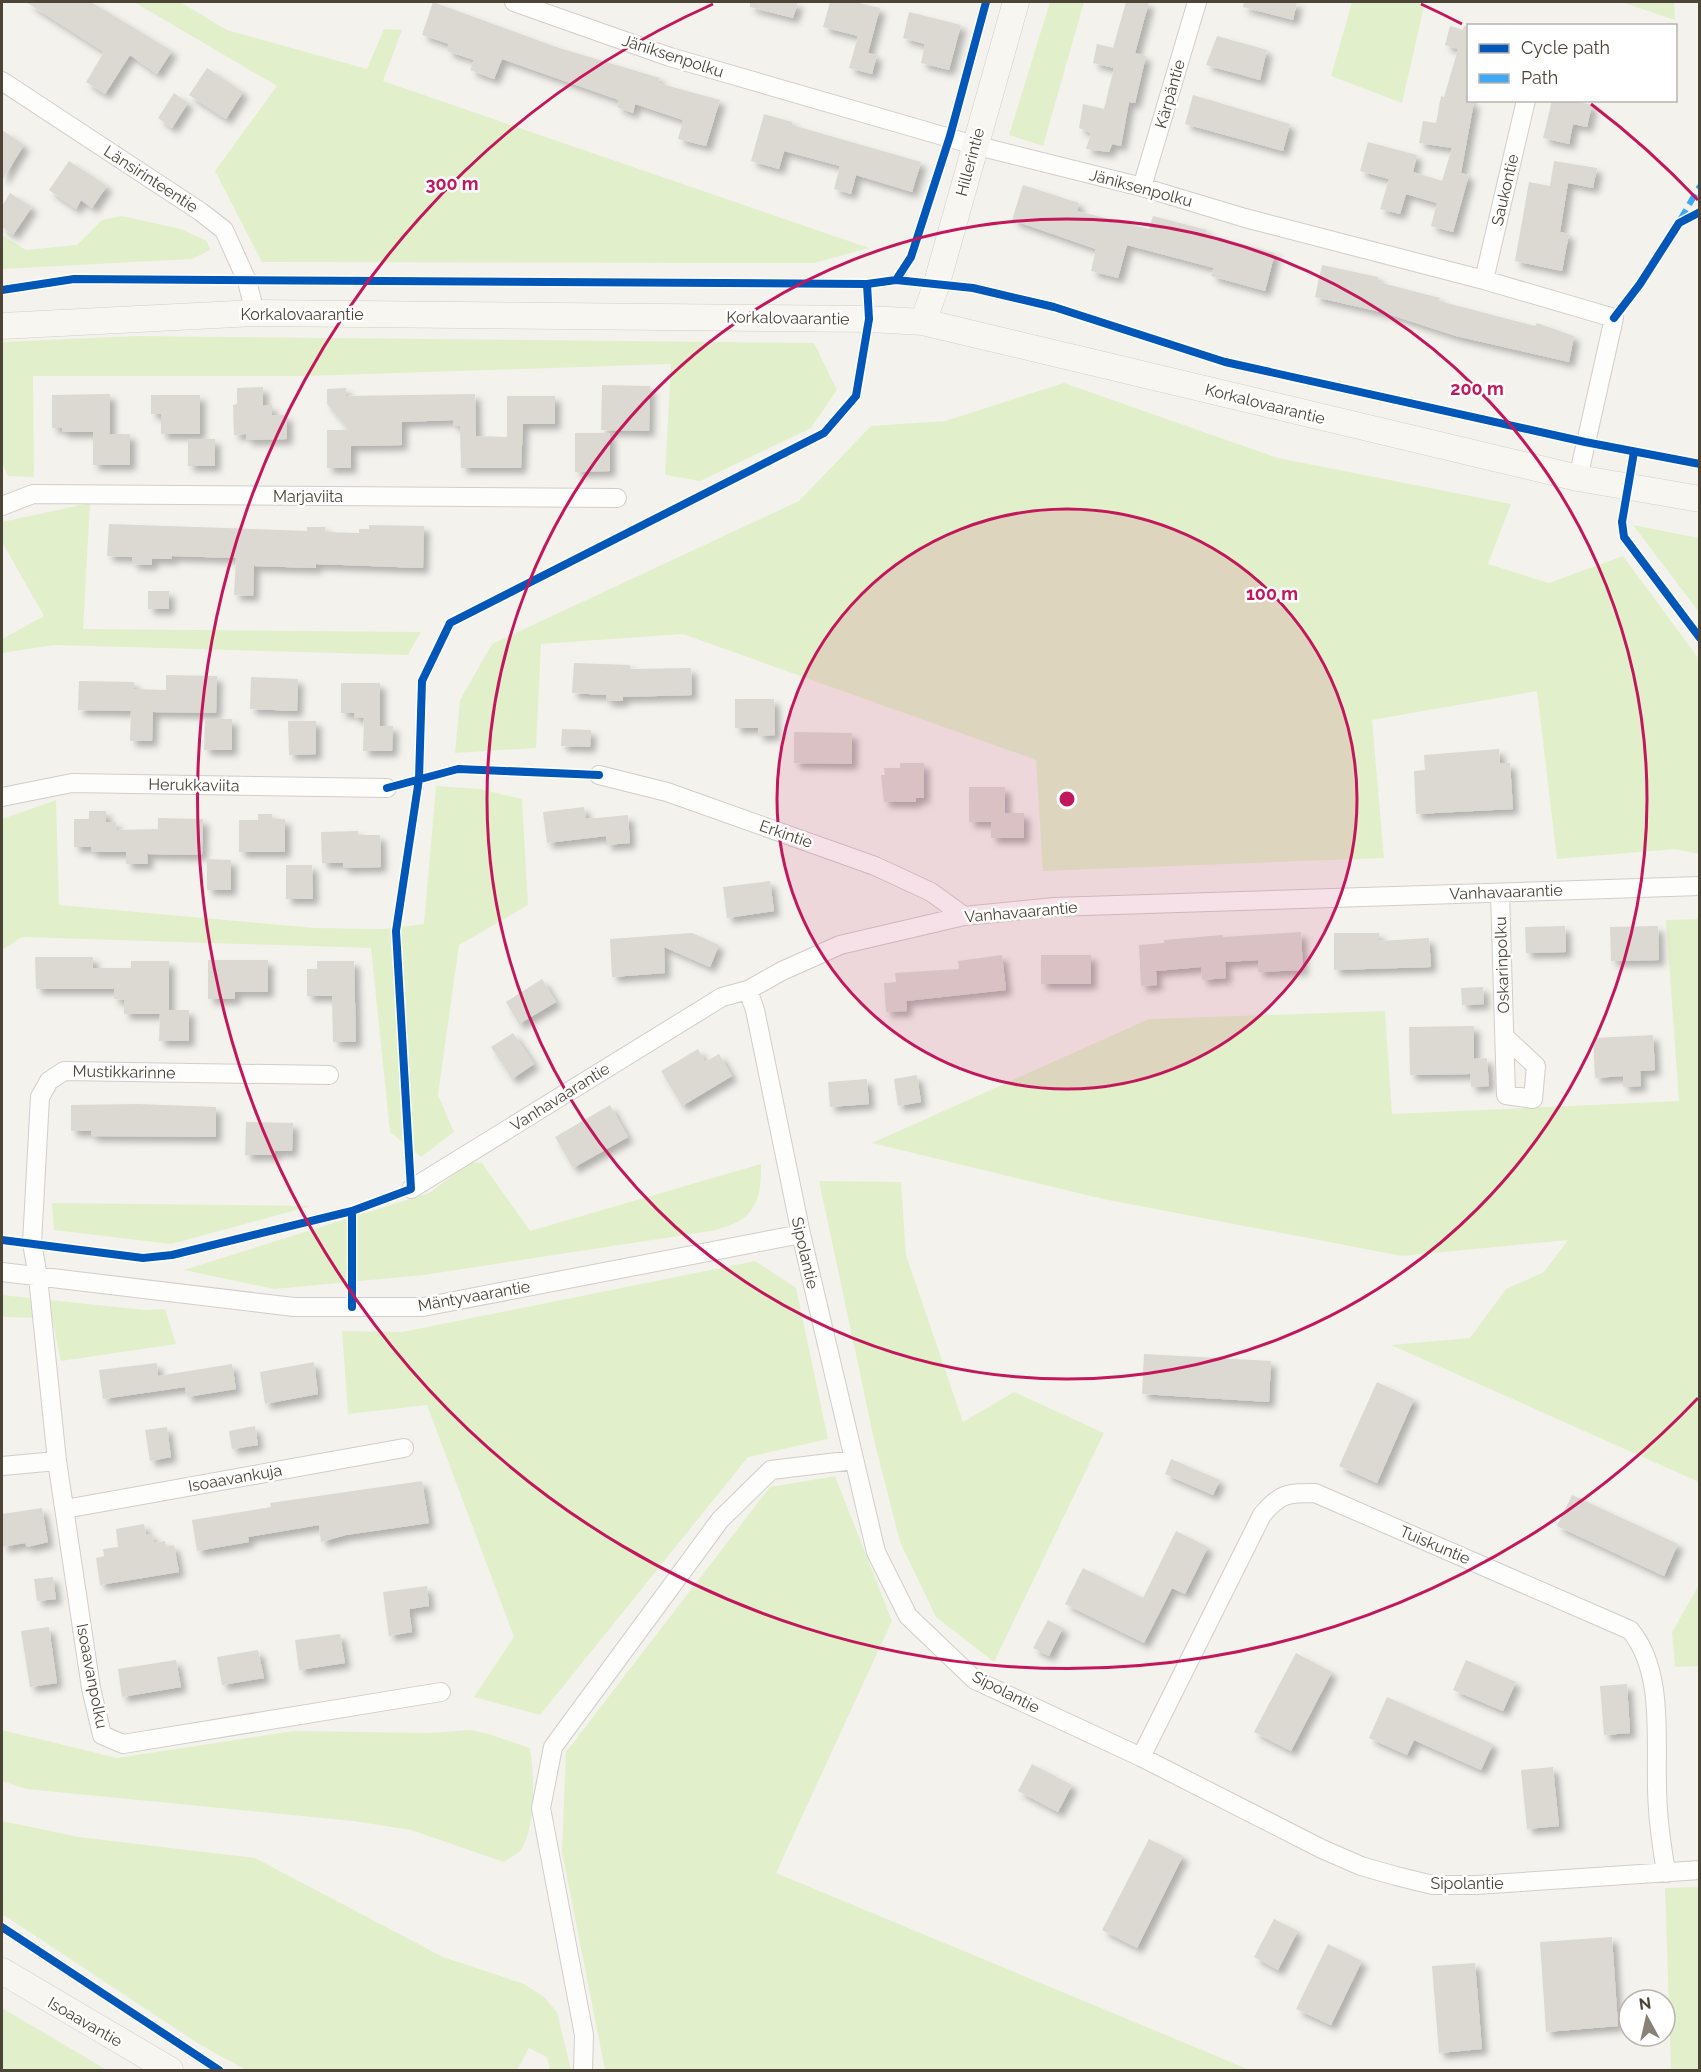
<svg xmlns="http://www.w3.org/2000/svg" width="1701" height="2072" font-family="Raleway,sans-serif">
<defs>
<filter id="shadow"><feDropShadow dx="5.5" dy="5.5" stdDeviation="3" flood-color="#0004"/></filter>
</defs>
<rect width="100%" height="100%" fill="#f4f2ed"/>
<path fill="#e1f0cb" d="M134,2h46l47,28 140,39 17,-40 18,1 -19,51 486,167 -55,15 -552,-1 -47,-91 62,-85z
M1050,2h34l-41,144 -34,-11z
M1352,2h73l-23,101 -71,-27z
M1622,2h52l1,18z
M122,216l59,13 26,12 3,9 -18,9 -190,10v-34l24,15 51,-5 25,-25z
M135,336l679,7 23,47 -26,38 -111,53 -35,-6 6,-111 -363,12h-275l1,101 -26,-1 -6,-13v-121z
M1064,383l214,75 233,46 -23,60 61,19 74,-27 76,103v195l-24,-5 -118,10 -20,-168 -165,29 12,138 -341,13 -7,-111 -353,-126 -142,10 -5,104 -81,5 5,-53 32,-56 307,-143 72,-75 74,-5z
M90,503l-7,126 338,3 -13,23 -354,-10 -52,8v-14l42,-23 -42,-74v-20z
M1633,525l66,13v74z
M436,786l44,3 42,10 6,106 -69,40 -21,150 16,37 -33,25 -31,-25 -19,-184 -349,-11 -20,13v-131l54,-19 3,105 256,23 68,1 41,-5z
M1699,919v563l-308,-137 79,-7 36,-49 38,-17 24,-32 -166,16 -299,-57 -231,-56 277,-124 236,-8 7,103 287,-13 -13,-181z
M471,1162l11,1 48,68 231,-67c1,42 -9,58 -50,67l-287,44 -150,14 -90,-19 245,-77z
M819,1181l82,1 5,73 57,167 51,-30 90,41 -110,229 -58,-45 -36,-75 -25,-98z
M52,1204v-1l259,3 -140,38 -117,-14z
M755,1261l41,27 32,151 -80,18 -208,258 -66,-18 40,-60 -87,-232 -79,9 -6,-83 60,1z
M2,1295l143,15 20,-1 11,35 -115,17 -9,-43 -50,-1z
M835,1476l57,145 -116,252 474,197h-645l-43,-218 4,-100 204,-265z
M1699,1585v81l-24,1 -3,-35z
M2,1730l115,28 177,-27 134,2 43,-3 21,5 38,13c4,28 7,79 -10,103 -4,4 -11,7 -16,11l-93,-32 -58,-9 -327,-32 -24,-8z
M2,1821l77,16 176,21 188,99 81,27 19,12 14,16 14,58h-21l-3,-13 -18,-9 -12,22h-271l-47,-26 -197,-130z
M1699,1887v183h-28l-6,-182z
M2,2008l105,62h-105z"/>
<path fill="#dcd9d3" filter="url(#shadow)" d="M26,2h65l81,49 -15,23 -27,-19 -25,39 -19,-12 18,-30z
M433,2l123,45 104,31 -2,5 62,17 -14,46 -28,-7 5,-19 -48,-16 -2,9 -16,-6 2,-7 -117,-41 -8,20 -24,-9 4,-10 -27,-9 2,-7 -27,-9z
M750,2h48l-5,16 -43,-11z
M830,2h25l25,6 -12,45 9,2 -5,19 -23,-6 9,-32 -35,-9z
M1126,2h23l-14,51 11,3 -11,47 -6,-1 -8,44 -9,-2 -3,8 -23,-3 5,-16 -12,-5 4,-24 21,5 10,-41 -21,-5 4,-19 16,4z
M1244,2h53l-4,18 -50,-13z
M909,12l52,13 -12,45 -28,-7 4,-19 -22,-6z
M1450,26l13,4 1,-4 4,1v74l6,1 -13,71 8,2 -16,57 -22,-6 6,-23 -31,-9 -6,20 -20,-5 9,-30 -29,-8 8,-29 49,13 -4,17 29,9 10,-33 -33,-5 4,-22 13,2 5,-27 3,1 14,-48 -13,-4z
M1217,36l50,14 -7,30 -54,-15z
M207,68l36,24 -17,27 -37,-24z
M174,93l14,10 -16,25 -14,-10z
M1193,95l97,29 -7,27 -98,-27z
M1552,100h18l22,5 -5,22 -14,-3 -4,20 -26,-6z
M764,114l28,8v3l129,37 -9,30 -56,-17 -5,19 -17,-5 6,-23 -56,-15 -5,18 -28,-8z
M2,130l22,15 -22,36z
M69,161l38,25 -15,22 -11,-8 -5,9 -27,-19z
M1554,161l43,7 -4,20 -25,-5 -8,49 9,2 -7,37 -47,-10 14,-79 21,4z
M1023,185l56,18 -2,8 72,18 4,-13 54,14 -1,4 69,19 -10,38 -54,-15 3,-8 -87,-23 -9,33 -27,-7 5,-22 -84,-29z
M10,193l22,14 -19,28 -11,-8v-21z
M1322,265l56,12v5l62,16 -1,3 96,25 2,-3 37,13 -5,26 -113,-26 -71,-23 -70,-16z
M602,385l48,1 -1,45 -48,-1z
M263,387v19l9,-1v10h15v24l-40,1 -1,-6 -12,1 -1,-30 4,-1v-16z
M346,388v8l129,-2 1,42 31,1v-41h48v28h-32l-2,44h-60l-1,-42h-7v-6l-51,2v23l-51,1v22h-24v-38h22l-22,-26v-15z
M110,394v40h20v31h-37v-33h-31v-4h-10v-33z
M151,395h49v39h-39v-20h-10z
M575,433h35v38l-35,1z
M188,439h27v27h-27z
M109,524l198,7v-4h18v5l34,1v-4h10v-4l55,1 -1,42 -107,-4v4l-62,-2 -1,30 -19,-1 2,-37 -64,-2v3h-20v6l-20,-1v-7l-25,-1z
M148,591h21v18h-21z
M574,663l56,2v4l61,-1 1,27 -69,2v4h-17v-6l-34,-2z
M166,675l51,1 -1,37 -63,-1 -1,29h-22l1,-30 -53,-1 1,-29 55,1v7l32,1z
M251,677l47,2 -1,32 -47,-2z
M341,683h39v43h13l-1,25h-29l1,-33h-9l-1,-5h-13z
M735,699h39l1,36 -17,1v-8h-23z
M205,719h27v31h-28z
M288,721h28v33l-27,1z
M562,729l29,1 -1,17 -29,-1z
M794,732l58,1v31l-58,-1z
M1499,749l1,14h10l3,46 -97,5 -2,-43 11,-1 -1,-15z
M900,763h24v35h-8v4h-32l-3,-27h4l-1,-7h16z
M969,787h36v26h19v25h-33v-16h-22z
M584,807l2,12 42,-4 2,28 -24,2v-9l-59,7 -4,-31z
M89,811h17v11h10l1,8 41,-1v-11l45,1 -1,36 -55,-1 1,10h-22v-12h-35v-5h-17v-28h15z
M258,814h14v5h13v33h-46v-32h19z
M358,831v4h22l1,32 -38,1v-5h-21l-1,-31z
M207,859l24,1v30h-24z
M286,865h26l1,34h-27z
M770,881l4,30 -47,7 -4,-31z
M1565,926l1,26 -40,1 -1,-26z
M1658,926l1,34 -48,1 -1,-34z
M1301,932l2,38 -45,2v-12l-33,2 1,16 -24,2 -1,-13 -45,4 1,14 -16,1 -2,-41 25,-2v-3l59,-5v2z
M692,933l27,12 -9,22 -46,-20 1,26 -53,4 -2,-38z
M1334,933h45v8l50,-3 2,29 -97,3z
M1002,955l4,35 -100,11 1,10 -21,1 -2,-29 12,-1 -1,-9 64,-4 -1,-8z
M1041,955h50v29h-50z
M35,957h58v11h38v-7h38v49h20v31h-30l1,-27h-36v-14l-10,-1v-10h-78z
M208,960h60v32h-33v7h-27z
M317,961h37l2,81h-23l-1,-46h-25v-27h10z
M542,979l14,23 -37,22 -13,-22z
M1483,987l1,17 -22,1 -1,-17z
M1474,1026v33l13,-1 2,28 -18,1 -1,-13 -60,1 -1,-48z
M513,1033l21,31 -22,15 -21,-32z
M1653,1035l2,35 -15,1 1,15 -18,1v-11l-28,2 -2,-40z
M698,1049l7,13 14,-8 13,22 -50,30 -21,-35z
M917,1075l4,27 -23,4 -4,-27z
M867,1079l2,25 -39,3 -2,-25z
M138,1104l78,3v30l-125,-1v-5h-20v-26z
M610,1105l18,32 -55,31 -18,-31z
M246,1122l47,1 -1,28h-17v4h-30z
M1144,1354l127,7 -2,41 -127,-8z
M314,1362l4,32 -53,10 -5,-32z
M157,1363l1,13 74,-12 4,25 -49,8 -2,-10 -82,12 -4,-29z
M1377,1382l37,17 -37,84 -38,-17z
M255,1426l3,19 -26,4 -3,-18z
M167,1427l4,30 -21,4 -5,-31z
M1171,1459l49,21 -7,15 -48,-21z
M422,1481l7,42 -83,12 -25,7 -2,-17 -71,12 1,5 -52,9 -5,-31 79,-13 -1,-4z
M1572,1495l106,49 -14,32 -107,-50z
M42,1508l6,34 -21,5 -2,-4 -23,4v-33z
M144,1524l2,11 6,-1 2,9 11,-2 1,6 8,-2 5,27 -79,13 -4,-27 8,-2 -1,-7 15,-2 -2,-18z
M1176,1531l32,16 -23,47 -13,-6 -28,55 -79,-39 18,-36 60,30z
M53,1577l3,22 -19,2 -3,-22z
M427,1586l2,20 -20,3 3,23 -23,4 -6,-44z
M1048,1620l15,8 -14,28 -16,-8z
M49,1627l8,56 -27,4 -9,-56z
M340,1634l5,29 -46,7 -4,-30z
M258,1650l6,28 -42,7 -5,-28z
M1296,1653l36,19 -41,79 -37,-19z
M176,1660l5,27 -59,10 -4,-28z
M1466,1660l50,22 -13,29 -50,-21z
M1627,1684l3,49 -26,2 -4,-49z
M1387,1697l106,47 -12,26 -67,-30 -7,15 -38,-17z
M1032,1764l40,21 -14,27 -40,-21z
M1553,1767l6,59 -32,3 -6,-59z
M1149,1839l34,17 -46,92 -35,-18z
M1274,1919l24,12 -20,39 -24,-13z
M1612,1937l6,89 -72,6 -6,-90z
M1328,1944l34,17 -31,64 -35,-16z
M1475,1963l7,86 -43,4 -7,-87z"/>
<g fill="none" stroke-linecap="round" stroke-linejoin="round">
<defs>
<path id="street" d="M514,2l156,55 304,88 168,42 103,31 239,62 130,38 -36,160
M2,81l199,131 23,18 23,51 8,32
M1142,187l55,-185
M1484,280l42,-180
M2,506l31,-12 584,4
M599,775l68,17 208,74 56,26 33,24
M2,797l70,-14 315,5
M1500,893l6,202 27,4 3,-33 -31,-29
M748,990l7,20 46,224 75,318 32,64 67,64 166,77 181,92 39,17 35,10 37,9h43l224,-15
M329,1075l-265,-4 -15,10 -9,16 -8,146 6,34 19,184 34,227 11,47 21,9 318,-52
M411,1189l311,-192 26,-7 34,-19 58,-26 124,-29 90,-9 646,-21
M2,1272l292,35h129l378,-73
M2,1466l55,-5
M65,1509l339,-61
M1141,1757l121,-242c18,-22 26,-22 53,-22l315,137c38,45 23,123 28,179 1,21 5,43 8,64
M583,2070l1,-35 -43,-227 12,-61 167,-227 51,-50 83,-10"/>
<path id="secondary" d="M923,322l13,-36 80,-284
M2,326l253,-13 614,6 54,3 655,156 122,21
M2,1971l168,99"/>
</defs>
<use href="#street" stroke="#d0cec9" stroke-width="20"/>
<use href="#secondary" stroke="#d4cfc3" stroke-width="27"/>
<use href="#street" stroke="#fdfdfc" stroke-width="18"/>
<use href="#secondary" stroke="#f7f6f1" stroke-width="26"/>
<path stroke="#3fa9f5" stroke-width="6" stroke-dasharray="12 6" stroke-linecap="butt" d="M1680,220l20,-34"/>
<defs>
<path id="cycleway" d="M896,280l77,8 81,19 171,55 360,80 115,22
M2,290l72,-11 793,5 29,-4 15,-23 39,-121 36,-134
M1614,318l26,-34 39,-61 21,-11
M1634,452l-12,70 2,15 76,101
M387,788l71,-19 141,6
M352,1211v96
M2,1240l141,18 29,-3 180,-44 59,-22 -15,-258 23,-152 3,-98 28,-58 374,-190 32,-37 13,-77 -2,-35
M2,1927l217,143"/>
</defs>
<use href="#cycleway" stroke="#fff" stroke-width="11"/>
<use href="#cycleway" stroke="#0057b8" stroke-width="8"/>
</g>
<circle cx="1067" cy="799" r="290" fill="#c2185b" fill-opacity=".12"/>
<g fill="none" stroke="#c2185b" stroke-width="3">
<circle cx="1067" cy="799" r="290"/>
<circle cx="1067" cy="799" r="580"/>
<path d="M1698 1398A870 870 0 1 1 713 4M1421 4A870 870 0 0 1 1462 24M1591 104A870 870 0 0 1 1698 200"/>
</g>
<g text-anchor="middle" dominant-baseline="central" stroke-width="5" stroke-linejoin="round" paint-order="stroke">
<g font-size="16" fill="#4c4437" stroke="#fff">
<text transform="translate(673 56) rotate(18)">Jäniksenpolku</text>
<text transform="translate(1170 94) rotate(-74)">Kärpäntie</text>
<text transform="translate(970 162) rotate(-75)">Hillerintie</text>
<text transform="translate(151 179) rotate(33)">Länsirinteentie</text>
<text transform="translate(1141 188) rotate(15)">Jäniksenpolku</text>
<text transform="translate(1505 190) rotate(-77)">Saukontie</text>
<text x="302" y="314">Korkalovaarantie</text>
<text transform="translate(788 318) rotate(1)">Korkalovaarantie</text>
<text transform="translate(1265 404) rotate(14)">Korkalovaarantie</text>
<text x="308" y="496">Marjaviita</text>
<text transform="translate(194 785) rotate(1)">Herukkaviita</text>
<text transform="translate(786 834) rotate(19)">Erkintie</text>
<text transform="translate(1506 892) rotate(-2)">Vanhavaarantie</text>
<text transform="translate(1021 912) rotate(-5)">Vanhavaarantie</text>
<text transform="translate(1502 965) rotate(-92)">Oskarinpolku</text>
<text transform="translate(124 1072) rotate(1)">Mustikkarinne</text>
<text transform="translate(560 1097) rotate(-32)">Vanhavaarantie</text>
<text transform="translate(805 1253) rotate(77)">Sipolantie</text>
<text transform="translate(474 1296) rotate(-10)">Mäntyvaarantie</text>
<text transform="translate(235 1478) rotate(-10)">Isoaavankuja</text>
<text transform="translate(1435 1545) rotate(23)">Tuiskuntie</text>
<text transform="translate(92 1676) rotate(79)">Isoaavanpolku</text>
<text transform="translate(1006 1692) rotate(27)">Sipolantie</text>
<text x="1467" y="1883">Sipolantie</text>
<text transform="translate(85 2022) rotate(30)">Isoaavantie</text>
</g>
</g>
<circle cx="1067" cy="799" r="9" fill="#c2185b" stroke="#fff" stroke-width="3"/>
<g font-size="18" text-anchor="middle" font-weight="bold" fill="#c2185b" stroke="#fff" stroke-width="5" stroke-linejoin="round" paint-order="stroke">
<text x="452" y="190">300 m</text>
<text x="1477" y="395">200 m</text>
<text x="1272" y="600">100 m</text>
</g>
<rect width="1701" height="2072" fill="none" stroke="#4c4437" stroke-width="6"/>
<rect x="1467" y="24" width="210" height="78" fill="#ffffff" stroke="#b7b4af" stroke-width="1.5"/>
<rect x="1479" y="44" width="30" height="9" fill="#0057b8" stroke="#b7b4af" stroke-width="1.5"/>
<text x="1521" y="54" font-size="18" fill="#4c4437">Cycle path</text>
<rect x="1479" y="74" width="30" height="9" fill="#3fa9f5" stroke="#b7b4af" stroke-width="1.5"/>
<text x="1521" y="84" font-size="18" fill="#4c4437">Path</text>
<g transform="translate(1647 2018) rotate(352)"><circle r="28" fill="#ffffff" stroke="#b7b4af" stroke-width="1.5"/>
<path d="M0-4.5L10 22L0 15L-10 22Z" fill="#878177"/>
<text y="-9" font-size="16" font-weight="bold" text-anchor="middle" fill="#4c4437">N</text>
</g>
</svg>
